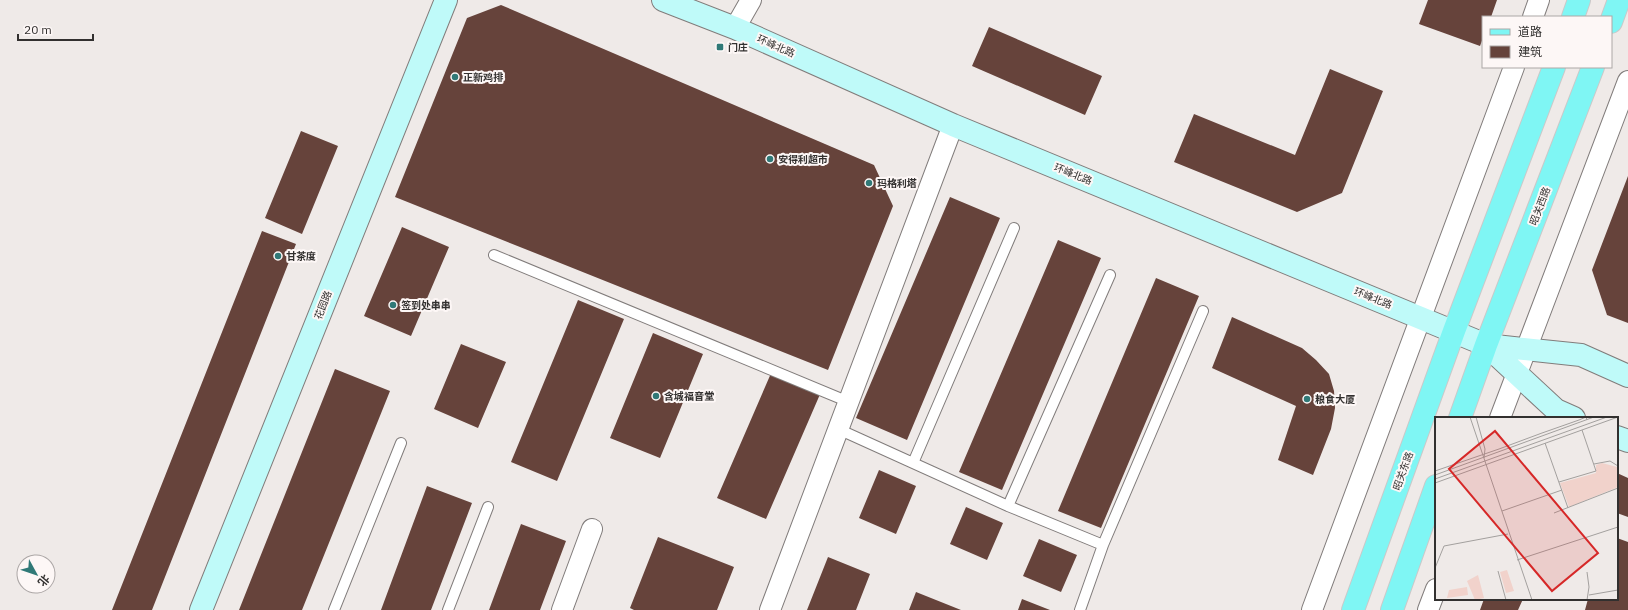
<svg xmlns="http://www.w3.org/2000/svg" width="1628" height="610" font-family="'IBM Plex Sans','Noto Sans SC',sans-serif">
<rect width="100%" height="100%" fill="#efeae8"/>
<path fill="#66433b" d="M1428,0h69l-6,17h-8v21l-3,8 -61,-22z
M501,5l373,160 19,41 -65,164 -433,-173 72,-179z
M989,27l113,49 -17,39 -113,-49z
M1330,69l53,22 -41,102 -45,19 -123,-50 20,-48 101,41z
M301,131l37,15 -36,88 -37,-16z
M1628,176v147l-21,-8 -15,-45z
M950,197l50,21 -93,222 -51,-22z
M402,227l47,20 -38,89 -47,-20z
M262,231l34,13 -144,366h-40z
M1058,240l43,18 -99,232 -43,-18z
M1156,278l43,18 -98,232 -43,-17z
M578,300l46,19 -67,162 -46,-19z
M1232,317l70,31 14,12 13,14 5,17 1,17 -4,21 -18,46 -35,-15 18,-54 -84,-38z
M653,333l50,21 -43,104 -50,-20z
M461,344l45,18 -28,66 -44,-19z
M335,369l55,22 -88,219h-63z
M772,371l49,21 -55,127 -49,-21z
M879,470l37,16 -20,48 -37,-16z
M1617,473l11,5v39l-11,-4z
M427,486l45,17 -41,107h-50z
M966,507l37,16 -16,37 -37,-16z
M521,524l45,17 -26,69h-51z
M658,537l76,30 -17,43h-83l-4,-2z
M1617,538l11,4v68h-43l3,-11h29z
M1039,539l38,16 -16,37 -38,-16z
M828,557l42,17 -14,36h-49z
M916,592l45,18h-52z
M1022,599l28,11h-32z
M1484,599h39l-5,11h-38z"/>
<g fill="none" stroke-linecap="round" stroke-linejoin="round">
<defs>
<path id="lane" d="M494,255l355,147
M838,429l170,77 95,39
M913,463l101,-235
M1008,506l102,-231
M334,610l67,-167
M448,610l40,-103
M1080,610l23,-65 100,-234"/>
<path id="street" d="M1533,17l6,-17
M735,28l16,-28
M1500,418l128,-337
M562,610l30,-81
M770,610l183,-485
M1312,610l202,-543
M1428,610l8,-21"/>
<path id="secondary" d="M663,0l72,28 218,97 533,220 95,10 47,21
M1486,345l70,65 18,8
M1617,437l11,4
M201,610l245,-610"/>
<path id="primary" d="M1573,17l6,-17
M1611,22l8,-22
M1460,418l26,-73 107,-278
M1353,610l101,-279 100,-264
M1392,610l44,-124"/>
</defs>
<use href="#lane" stroke="#817c7b" stroke-width="12"/>
<use href="#street" stroke="#817c7b" stroke-width="22"/>
<use href="#secondary" stroke="#817c7b" stroke-width="24"/>
<use href="#primary" stroke="#cac9c9" stroke-width="24"/>
<use href="#lane" stroke="#fff" stroke-width="10"/>
<use href="#street" stroke="#fff" stroke-width="20"/>
<use href="#secondary" stroke="#bffaf9" stroke-width="22"/>
<use href="#primary" stroke="#7ff6f4" stroke-width="22"/>
</g>
<g fill="#307977" stroke="#fdf7f6" stroke-width="1.5">
<rect x="716" y="43" width="8" height="8" rx="2"/>
<circle cx="455" cy="77" r="4"/>
<circle cx="770" cy="159" r="4"/>
<circle cx="869" cy="183" r="4"/>
<circle cx="278" cy="256" r="4"/>
<circle cx="393" cy="305" r="4"/>
<circle cx="656" cy="396" r="4"/>
<circle cx="1307" cy="399" r="4"/>
</g>
<g text-anchor="middle" dominant-baseline="central" stroke-width="4" stroke-linejoin="round" paint-order="stroke">
<g font-size="10" fill="#32302f" stroke="#fdf7f6">
<text transform="translate(776 46) rotate(24)">环峰北路</text>
<text transform="translate(1073 174) rotate(22)">环峰北路</text>
<text transform="translate(1540 206) rotate(-69)">昭关西路</text>
<text transform="translate(1373 298) rotate(22)">环峰北路</text>
<text transform="translate(323 305) rotate(-68)">花园路</text>
<text transform="translate(1403 471) rotate(-70)">昭关东路</text>
</g>
<g font-size="10" font-weight="bold" fill="#32302f" stroke="#fdf7f6" text-anchor="start">
<text x="728" y="47">门庄</text>
<text x="463" y="77">正新鸡排</text>
<text x="778" y="159">安得利超市</text>
<text x="877" y="183">玛格利塔</text>
<text x="286" y="256">甘茶度</text>
<text x="401" y="305">签到处串串</text>
<text x="664" y="396">含城福音堂</text>
<text x="1315" y="399">粮食大厦</text>
</g>
</g>
<g transform="translate(1435 417)">
<rect width="183" height="183" fill="#efeae8"/>
<path d="M167,46l15,4 1,20 -49,20 -9,-24 36,-10v-8zM72,153l7,21 -8,2 -6,-21zM43,158l6,23 -9,2 -8,-19zM32,170l1,8 -21,3 2,-8z" fill="#f1d2cb"/>
<path fill="none" stroke="#a3a09e" stroke-width="1" d="M35,0l62,183M41,0l9,32 -1,9M110,26l23,65M159,47l16,-3 8,5M0,54l64,-22 43,-16 37,-13 7,-3 1,3M0,58l159,-58M0,62l172,-62M124,65l37,-11 -14,-41M0,66l183,-66M67,94l60,-21M119,96l64,-25M82,143l101,-33M0,151l9,-22 64,-12M63,154l8,29M154,178l29,-5M152,183l2,-13 -2,-15"/>
<path fill="#d62828" fill-opacity="0.15" stroke="#d62828" stroke-width="2" d="M60,14l103,122 -46,38 -103,-122z"/>
<rect width="183" height="183" fill="none" stroke="#32302f" stroke-width="2"/>
</g>
<rect x="1482" y="16" width="130" height="52" fill="#fdf7f6" stroke="#aca7a6"/>
<rect x="1490" y="29" width="20" height="6" fill="#7ff6f4" stroke="#aca7a6"/>
<text x="1518" y="36" font-size="12" fill="#32302f">道路</text>
<rect x="1490" y="46" width="20" height="12" fill="#66433b" stroke="#aca7a6"/>
<text x="1518" y="56" font-size="12" fill="#32302f">建筑</text>
<g transform="translate(36 574) rotate(130)"><circle r="19" fill="#fdf7f6" stroke="#aca7a6"/>
<path d="M0-3L7 15L0 10L-7 15Z" fill="#307977"/>
<text y="-6" font-size="11" font-weight="bold" text-anchor="middle" fill="#32302f">北</text>
</g>
<path d="M18 34v6h75v-6" fill="none" stroke="#32302f" stroke-width="2"/>
<text x="24" y="34" font-size="12" fill="#32302f" stroke="#fdf7f6" stroke-width="3" paint-order="stroke">20 m</text>
</svg>
